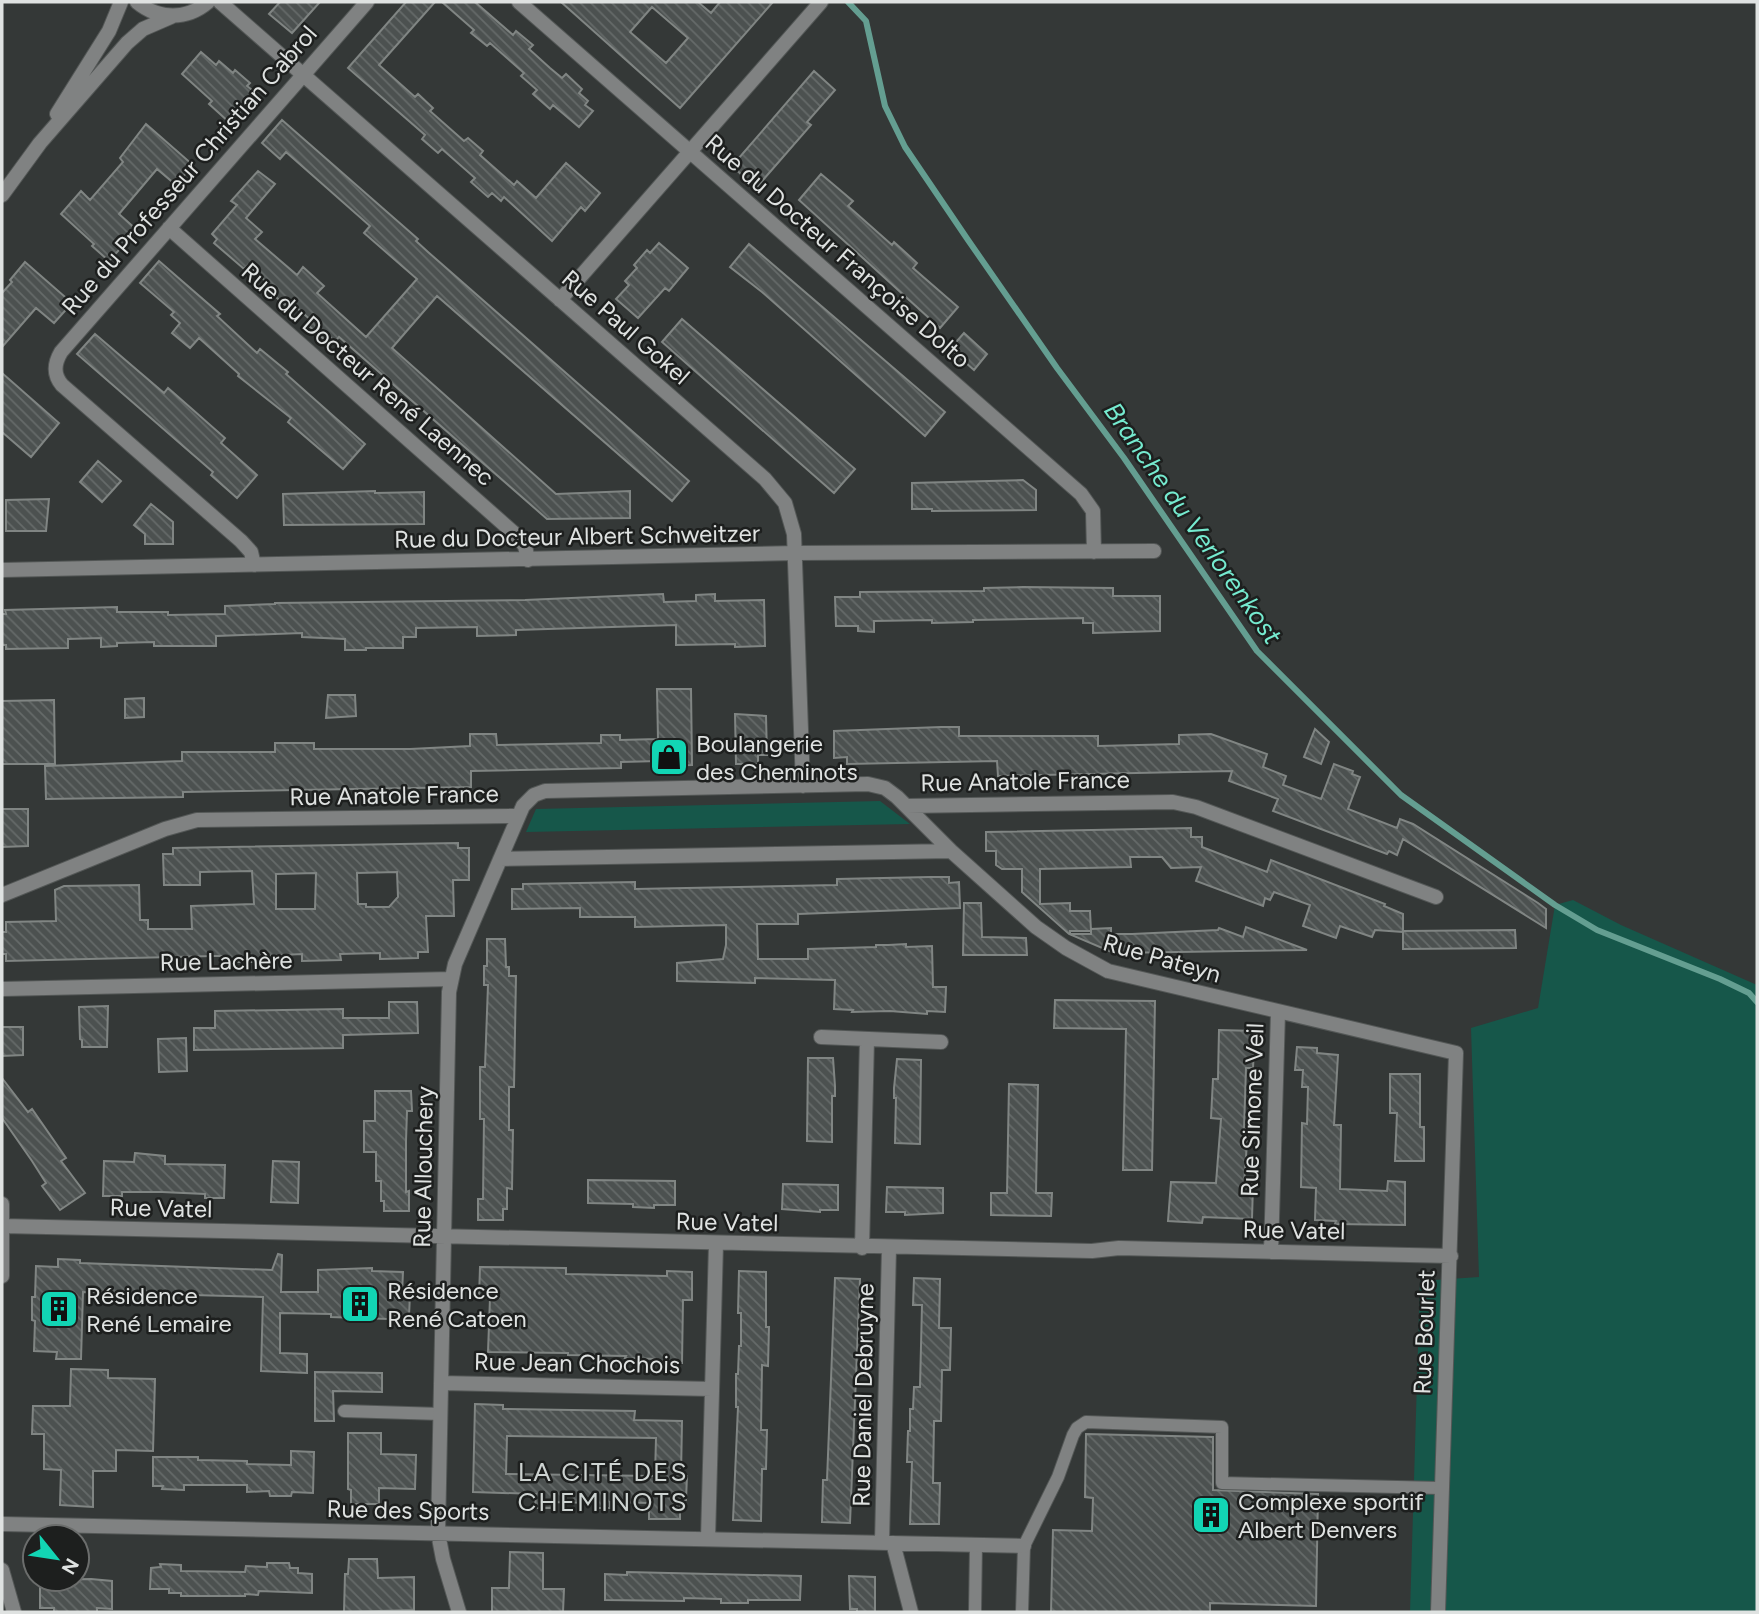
<svg xmlns="http://www.w3.org/2000/svg" width="1759" height="1614" font-family="Figtree,sans-serif">
<defs>
<pattern id="building-back-hatch" width="6" height="6" patternUnits="userSpaceOnUse" patternTransform="scale(1.75)"><rect width="6" height="6" fill="#4c5150"/><path d="M-1 5l2 2M0 0l6 6M5-1l2 2" fill="none" stroke="#656a69"/></pattern>
</defs>
<rect width="100%" height="100%" fill="#343837"/>
<path fill="#16574a" d="M880,801l30,23 -384,8 10,-23z
M1573,900l48,25 136,60v627h-347l10,-331 59,-4 -8,-249 67,-20 17,-103z"/>
<g fill="none" stroke-linecap="round" stroke-linejoin="round">
<path stroke="#649e91" stroke-width="6" d="M848,2l18,19 19,85 20,41 63,93 89,128 67,90 133,193 144,144 154,110 42,25 123,49 29,14 8,9"/>
</g>
<path fill="url(#building-back-hatch)" stroke="#808583" stroke-width="2" fill-rule="evenodd" d="M280,2h40l-28,31 -23,-19z
M406,2h29l-56,63 36,32 3,-3 15,14 -3,3 34,30 4,-3 15,13 -3,4 34,30 3,-4 19,17 30,-35 34,30 -15,18 -4,-4 -29,34 -48,-44 -3,4 -9,-8 -4,4 -17,-15 4,-4 -33,-29 -4,4 -16,-14 3,-4 -77,-67z
M442,2h33l38,33 3,-4 17,14 -4,4 21,19 12,10 4,-4 16,15 -3,4 9,8 -3,4 8,6 -14,16 -26,-22 -3,4 -17,-15 4,-4 -16,-14 3,-3 -34,-30 -3,3 -16,-13 3,-3z
M561,2h137l13,11 9,-11h53l-93,106zM652,7l36,31 -22,25 -36,-31z
M201,52l15,13 3,-4 14,12 2,-3 15,13 -3,3 9,7 -26,30 -21,-19 3,-3 -30,-27z
M814,71l21,19 -28,32 4,3 -55,63 -24,-22z
M282,120l136,119 -2,2 12,11 261,229 -17,20 -235,-205 -45,52 164,146 74,-3v27l-83,1 -208,-182 -4,5 -5,-5 -4,4 -17,-15 4,-4 -24,-21 -4,4 -16,-14 3,-4 -24,-22 -4,4 -30,-26 3,-4 -5,-5 25,-29 -6,-4 27,-30 17,13 -29,34 16,14 -7,7 42,36 6,-8 21,19 -7,7 49,44 51,-58 -53,-46 6,-7 -59,-52 -25,-22 -6,7 -18,-16z
M146,124l47,41 -17,20 -19,-16 -38,45 18,16 -28,31 -17,-15 2,-2 -33,-30 20,-23 9,9 33,-38 -3,-4z
M821,174l32,27 -5,5 44,39 2,-3 23,21 -4,5 45,39 -18,21 -141,-128z
M659,243l29,25 -19,23 -4,-3 -27,30 -22,-19 13,-14 -4,-4 12,-13 -3,-3 13,-15 3,3z
M749,244l196,168 -20,24 -163,-144 -32,-25z
M159,261l61,53 -3,2 40,37 3,-4 28,23 -2,2 79,70 -22,25 -55,-47 3,-4 -53,-42 1,-2 -40,-36 -9,10 -18,-15 8,-10 -9,-8 3,-3 -34,-29z
M25,262l47,41 -18,20 -18,-15 -34,39v-54l10,-11 -2,-2z
M682,319l173,150 -21,24 -172,-151z
M964,333l23,21 -13,16 -24,-21z
M95,334l69,59 4,-5 24,21 33,29 -4,5 36,32 -20,23 -26,-23 2,-3 -136,-118z
M2,373l57,50 -28,34 -29,-25z
M98,461l23,20 -19,21 -22,-20z
M1023,480l13,10v20l-104,1v-2h-20v-26z
M375,491v2l49,-1v32l-140,1 -1,-31z
M49,499l-3,32h-40v-31z
M151,504l22,18v22h-28v-10l-11,-9z
M1023,587l90,1v8h47v35l-67,2v-10h-10v-5l-110,2v2l-41,1v-3l-58,1v11l-16,-1v-5h-22l-1,-29h25v-5l124,-1v-3z
M663,594l1,8 32,-1v-6l19,-1v7l49,-1 1,46 -30,1v-3l-59,1v-20l-160,5v5l-39,1v-9l-61,1v9h-13v11h-37v2h-21v-11l-43,-2v-4l-86,3v10h-62v-4l-37,1v3l-16,1v-9l-33,1v9l-62,1v-4h-4v-31h4l-1,-4 112,-3v5h51v3l57,-1v-8l50,-2v-1l250,-3z
M657,689h34l1,76 -33,1v-5l-38,1v6l-150,3v16l-288,5v5l-137,2 -1,-33 137,-5v-9h93v-9h39v6h96l60,-3v-12h26l1,11 104,-2v-8h19v5l38,-1z
M328,695h27l1,21 -30,2z
M144,698v19l-19,1v-19z
M54,700l1,64h-53v-63z
M735,714l31,2 1,39h-9v9h-22z
M941,727h18v9h139v10l81,-2v-9l32,-1 56,20 -4,13 23,9 -3,9 38,14 13,-35 19,7 -1,3 8,3 -12,32 49,19 3,-9 13,5 125,79 8,6v19l-143,-89 -6,16 -8,-4 -2,3 -114,-43 5,-12 -49,-18 3,-10 -234,5 -1,-15 -150,3v-7l-13,1v-27z
M1315,729l14,13 -8,22 -17,-7z
M2,809h26v37l-26,1z
M1191,828v9h11v10l65,25 4,-12 114,44 -1,2 19,8v17l112,-1 1,18 -113,1v-17l-28,-2 -3,7 -32,-11 -4,12 -33,-12 7,-21 -36,-13 -4,8 -5,-2 -2,8 -67,-25 5,-14 -30,1 -9,-11h-32l1,10 -91,2v35l30,-1v8h20l1,20h-21v3h21v-5l20,-1v6h21l86,-4 1,-2 24,9 3,-10 61,23 -193,3 -45,-19 -47,-42v-23h-20l-6,-4v-14h-10v-19z
M458,843v5h11v32h-16l1,36h-28l2,36h-10v6l-38,1v-6l-40,1 1,6 -39,1v-7l-39,2v6h-39v-6h-10l-208,5v-7h-4v-22h4v-10l50,-1 -1,-31 9,-4 75,-1 1,35h8v9h44l-1,-23 63,-2 -2,-33 -52,1v13h-36l-1,-31h10v-6zM397,872l1,25 -9,10h-23v-3h-8l-1,-31zM316,873l-1,36h-39v-35z
M930,877h19v6l10,-1 1,26 -162,6v10h-41l1,35h50v-10l68,-2v-2h12l18,-1v3l26,-1 1,41h13l-1,25 -18,-1v3l-37,-3 -38,1 1,-2 -19,-1 1,-29 -80,-2v5l-78,-2v-18l46,-4 3,-14v-20l-91,2v-10h-55v-9l-68,1v-20h11v-5l112,-2v7l202,-4v-6z
M964,903h17l1,34 44,1 1,17h-64z
M487,939h18l1,28h3v9h7l-2,111h-5v43h4l-1,59 -5,-1v21h-4v11h-25v-21h5l1,-80h-4v-52h5l3,-82h-4v-19h3z
M1055,1000l100,1 -3,169h-29l3,-141 -72,-1z
M389,1002h28l1,31 -75,2v13l-149,2v-22h21v-17l128,-2v9h46z
M108,1006l-1,41h-25v-7l-2,-1 -1,-32z
M2,1027h21v28l-21,1z
M1219,1030l36,1 -2,37h-7l-2,61h4l-4,55 9,1 -1,34 -49,-2 -1,6 -34,-2 3,-39 45,1 5,-64 -10,-1 2,-39h5z
M186,1038l1,33 -28,1 -1,-33z
M1297,1047l20,1v5l21,2 -4,70h7l-1,64 47,2 1,-10 17,1v43l-70,-1 1,-3 -21,-1 1,-32 -15,-1 1,-64 5,1 1,-37h-6l1,-17h-8z
M808,1058h25l2,28v10h-3v46l-25,-1z
M897,1059l24,1 -1,84 -25,-1 1,-45h-2v-10z
M1390,1074h30v53h4v34h-29l2,-48h-7z
M2,1078l26,34 4,-3 34,49 -5,3 24,32 -25,17 -18,-24 4,-3 -14,-22 -30,-43z
M1009,1084l29,1 -2,108h16l-1,23 -60,-1v-22h16z
M375,1091h36l1,20h-5l-1,30v51l3,-1v20h-25v-10h-3v-20h-5v-29h-12v-31h11z
M135,1153l30,3v8l60,1 -1,33h-19v-4l-43,-2h-40v4h-19l1,-35 30,1z
M273,1161l26,1 -1,41 -27,-1z
M588,1180l87,1v24h-21v3l-21,-1v-3l-45,-1z
M783,1184l55,1v25h-18v2l-38,-3z
M887,1187l56,1v25l-38,2v-3h-19z
M278,1254l4,1 -1,37h37v-22l54,-2v3l31,1 -1,22h8l-1,22 -21,-1v4l-57,-2v-3l-51,-1v40l27,1v19l-46,-2 2,-74 -180,-5 -2,67h-25l1,-7 -23,-1 1,-30 -3,-1v-23h3l1,-31 22,1v-8l22,1v3l192,7z
M480,1267l86,1v6l101,2v-5l25,1v28h-9l-1,63 -27,-1 1,-3 -31,-1 1,-2 -58,-1v-2l-80,-1 2,-54h-11z
M739,1271l27,1v55h3l-1,39 -6,-1 -1,65h6l-1,39h-4l-1,52 -28,-1 5,-113h-2v-33h2l1,-28h2v-33h-3z
M835,1278l25,1 -10,244 -28,-1 1,-42h4z
M914,1278l26,1 -1,49h12l-1,42h-8l-1,51h-7l-1,62h7l-1,41h-29l2,-62h-5l1,-31h2v-22h3l1,-22h6l2,-82h-9z
M71,1369l37,1v8l47,1 -2,72 -37,-1v21h-23v36l-33,-2 1,-35 -17,-1v-35h-12l1,-28h37z
M315,1372l67,1v19l-49,-1 1,30h-19z
M475,1404l28,1v4l132,2 -1,9 48,1 -1,55h6l-1,24h-6v19h-31v-16l-39,-1v6h-16v-5l-42,-1v6h-17l1,-14 -63,-2zM507,1436l149,2 -1,38 -149,-2z
M348,1433h33v21l35,1 -1,34 -36,-1v16h-28v-14l-3,-1z
M1086,1434l127,3v53l105,4 -2,112 -106,-3v9h-159l2,-82 39,1 1,-33 -8,-1z
M291,1451l23,1 -1,41 -21,-1 -1,4h-21l-1,-5 -22,1v-7h-63v5l-22,-1 1,-3h-10v-29h45v3l49,1v3l44,1z
M510,1552l33,1v36h21l-1,23h-71v-24h17z
M349,1559h28l1,19 36,-1v33l-70,2 1,-38h3z
M267,1563h22l1,5h8v5l14,1v19l-53,-2 -1,4 -13,-1v2h-64v-3h-12v-4h-19l1,-21 10,-1 -1,-3 21,1v6l64,1 1,-6 21,1z
M627,1572l174,4 -1,24h-52v3h-27v-4l-37,-1v3l-79,-1v-26l22,1z
M849,1576l26,1v35h-18v-3h-7z
M91,1579l21,2v28l-15,-1v4h-43v-4h-14v-28z"/>
<g fill="none" stroke-linecap="round" stroke-linejoin="round">
<defs>
<path id="service" d="M344,1411l97,3
M975,1612l1,-68
M1022,1612l2,-66 34,-69 15,-42 4,-7 9,-6 136,5v56l218,5"/>
<path id="minor" d="M220,2l545,477 20,24 9,31 9,252
M519,2l562,492 12,17 1,41
M169,228l346,306 10,12 3,14
M560,300l261,-298
M254,565l-3,-13 -10,-11 -179,-156c-9,-11 -8,-21 -1,-33l306,-350
M2,570l794,-17 358,-2
M907,806l266,-4 23,5 240,90
M500,859l451,-8
M2,895l163,-66 32,-9 321,-4
M2,989l449,-10
M821,1037l120,5
M2,1204v72
M3,1226l1089,25 27,-3 332,8
M862,1248l5,-209
M1271,1252l7,-240
M441,1383l271,6
M2,1524l1022,22
M708,1539l8,-295
M882,1542l7,-294
M893,1543l18,69
M2,1570l12,42
M459,1612l-16,-53 -5,-26 11,-541 6,-28 68,-158 11,-11 11,-4 323,-7 17,4 12,9 54,54 85,76 30,21 42,23 348,82 -18,559"/>
<path id="tertiary" d="M137,2c22,18 50,18 71,0
M57,114l52,-83 12,-29
M2,195l38,-52 87,-100 16,-14 30,-13"/>
</defs>
<use href="#service" stroke="#535756" stroke-width="14"/>
<use href="#minor" stroke="#535756" stroke-width="16"/>
<use href="#tertiary" stroke="#535756" stroke-width="16"/>
<use href="#service" stroke="#808282" stroke-width="12"/>
<use href="#minor" stroke="#808282" stroke-width="14"/>
<use href="#tertiary" stroke="#808282" stroke-width="14"/>
</g>
<defs>
<symbol id="shop-square" viewBox="-11 -11 22 22"><rect x="-9" y="-9" width="18" height="18" rx="4" fill="#12d5b4" stroke="#1d1f1e"/><path d="M-5-2.5h2.3a2.7 3.5 0 0 1 5.4 0H5L5.5 6h-11ZM-1.5-2.5h3a1.5 2.3 0 0 0-3 0Z" fill="#111"/></symbol>
<symbol id="building-square" viewBox="-11 -11 22 22"><rect x="-9" y="-9" width="18" height="18" rx="4" fill="#12d5b4" stroke="#1d1f1e"/><path d="M-4-6H4V6H1V3H-1V6H-4ZM-2.5-4.3h1.7v1.8h-1.7ZM.8-4.3h1.7v1.8H.8ZM-2.5-1h1.7V.8h-1.7ZM.8-1h1.7V.8H.8Z" fill="#111"/></symbol>
</defs>
<g fill-rule="evenodd">
<use href="#shop-square" x="647" y="735" width="44" height="44"/>
<use href="#building-square" x="338" y="1282" width="44" height="44"/>
<use href="#building-square" x="37" y="1287" width="44" height="44"/>
<use href="#building-square" x="1189" y="1493" width="44" height="44"/>
</g>
<g text-anchor="middle" dominant-baseline="central" stroke-width="5" stroke-linejoin="round" paint-order="stroke">
<g font-size="24" fill="#dfe2e1" stroke="#1d1f1e">
<text transform="translate(189 170) rotate(-49)">Rue du Professeur Christian Cabrol</text>
<text transform="translate(838 251) rotate(41)">Rue du Docteur Françoise Dolto</text>
<text transform="translate(626 327) rotate(41)">Rue Paul Gokel</text>
<text transform="translate(368 374) rotate(41)">Rue du Docteur René Laennec</text>
<text transform="translate(577 536) rotate(-1)">Rue du Docteur Albert Schweitzer</text>
<text transform="translate(1025 781) rotate(-1)">Rue Anatole France</text>
<text transform="translate(394 795) rotate(-1)">Rue Anatole France</text>
<text transform="translate(1162 958) rotate(16)">Rue Pateyn</text>
<text transform="translate(226 961) rotate(-1)">Rue Lachère</text>
<text transform="translate(1252 1110) rotate(-88)">Rue Simone Veil</text>
<text transform="translate(423 1167) rotate(-89)">Rue Allouchery</text>
<text transform="translate(161 1208) rotate(1)">Rue Vatel</text>
<text transform="translate(727 1222) rotate(1)">Rue Vatel</text>
<text transform="translate(1294 1230) rotate(1)">Rue Vatel</text>
<text transform="translate(1424 1332) rotate(-88)">Rue Bourlet</text>
<text transform="translate(577 1363) rotate(1)">Rue Jean Chochois</text>
<text transform="translate(863 1395) rotate(-89)">Rue Daniel Debruyne</text>
<text transform="translate(408 1510) rotate(1)">Rue des Sports</text>
</g>
<g font-size="24" fill="#dfe2e1" stroke="#1d1f1e" text-anchor="start">
<text x="696" y="743">Boulangerie<tspan x="696" dy="28">des Cheminots</tspan></text>
<text x="387" y="1290">Résidence<tspan x="387" dy="28">René Catoen</tspan></text>
<text x="86" y="1295">Résidence<tspan x="86" dy="28">René Lemaire</tspan></text>
<text x="1238" y="1501">Complexe sportif<tspan x="1238" dy="28">Albert Denvers</tspan></text>
</g>
<g font-size="26" font-style="italic" fill="#75eacf" stroke="#1d1f1e">
<text transform="translate(1193 523) rotate(55)">Branche du Verlorenkost</text>
</g>
<g font-size="26" letter-spacing="2" fill="#cdd3d1" stroke="#1d1f1e">
<text x="603" y="1472">LA CITÉ DES<tspan x="603" dy="30">CHEMINOTS</tspan></text>
</g>
</g>
<rect width="1759" height="1614" fill="none" stroke="#dfe2e1" stroke-width="7"/>
<g transform="translate(56 1558) rotate(120)"><circle r="33" fill="#1d1f1e" stroke="#6b6d6c" stroke-width="2"/>
<path d="M0-5L12 26L0 18L-12 26Z" fill="#12d5b4"/>
<text y="-10" font-size="19" font-weight="bold" text-anchor="middle" fill="#dfe2e1">N</text>
</g>
</svg>
